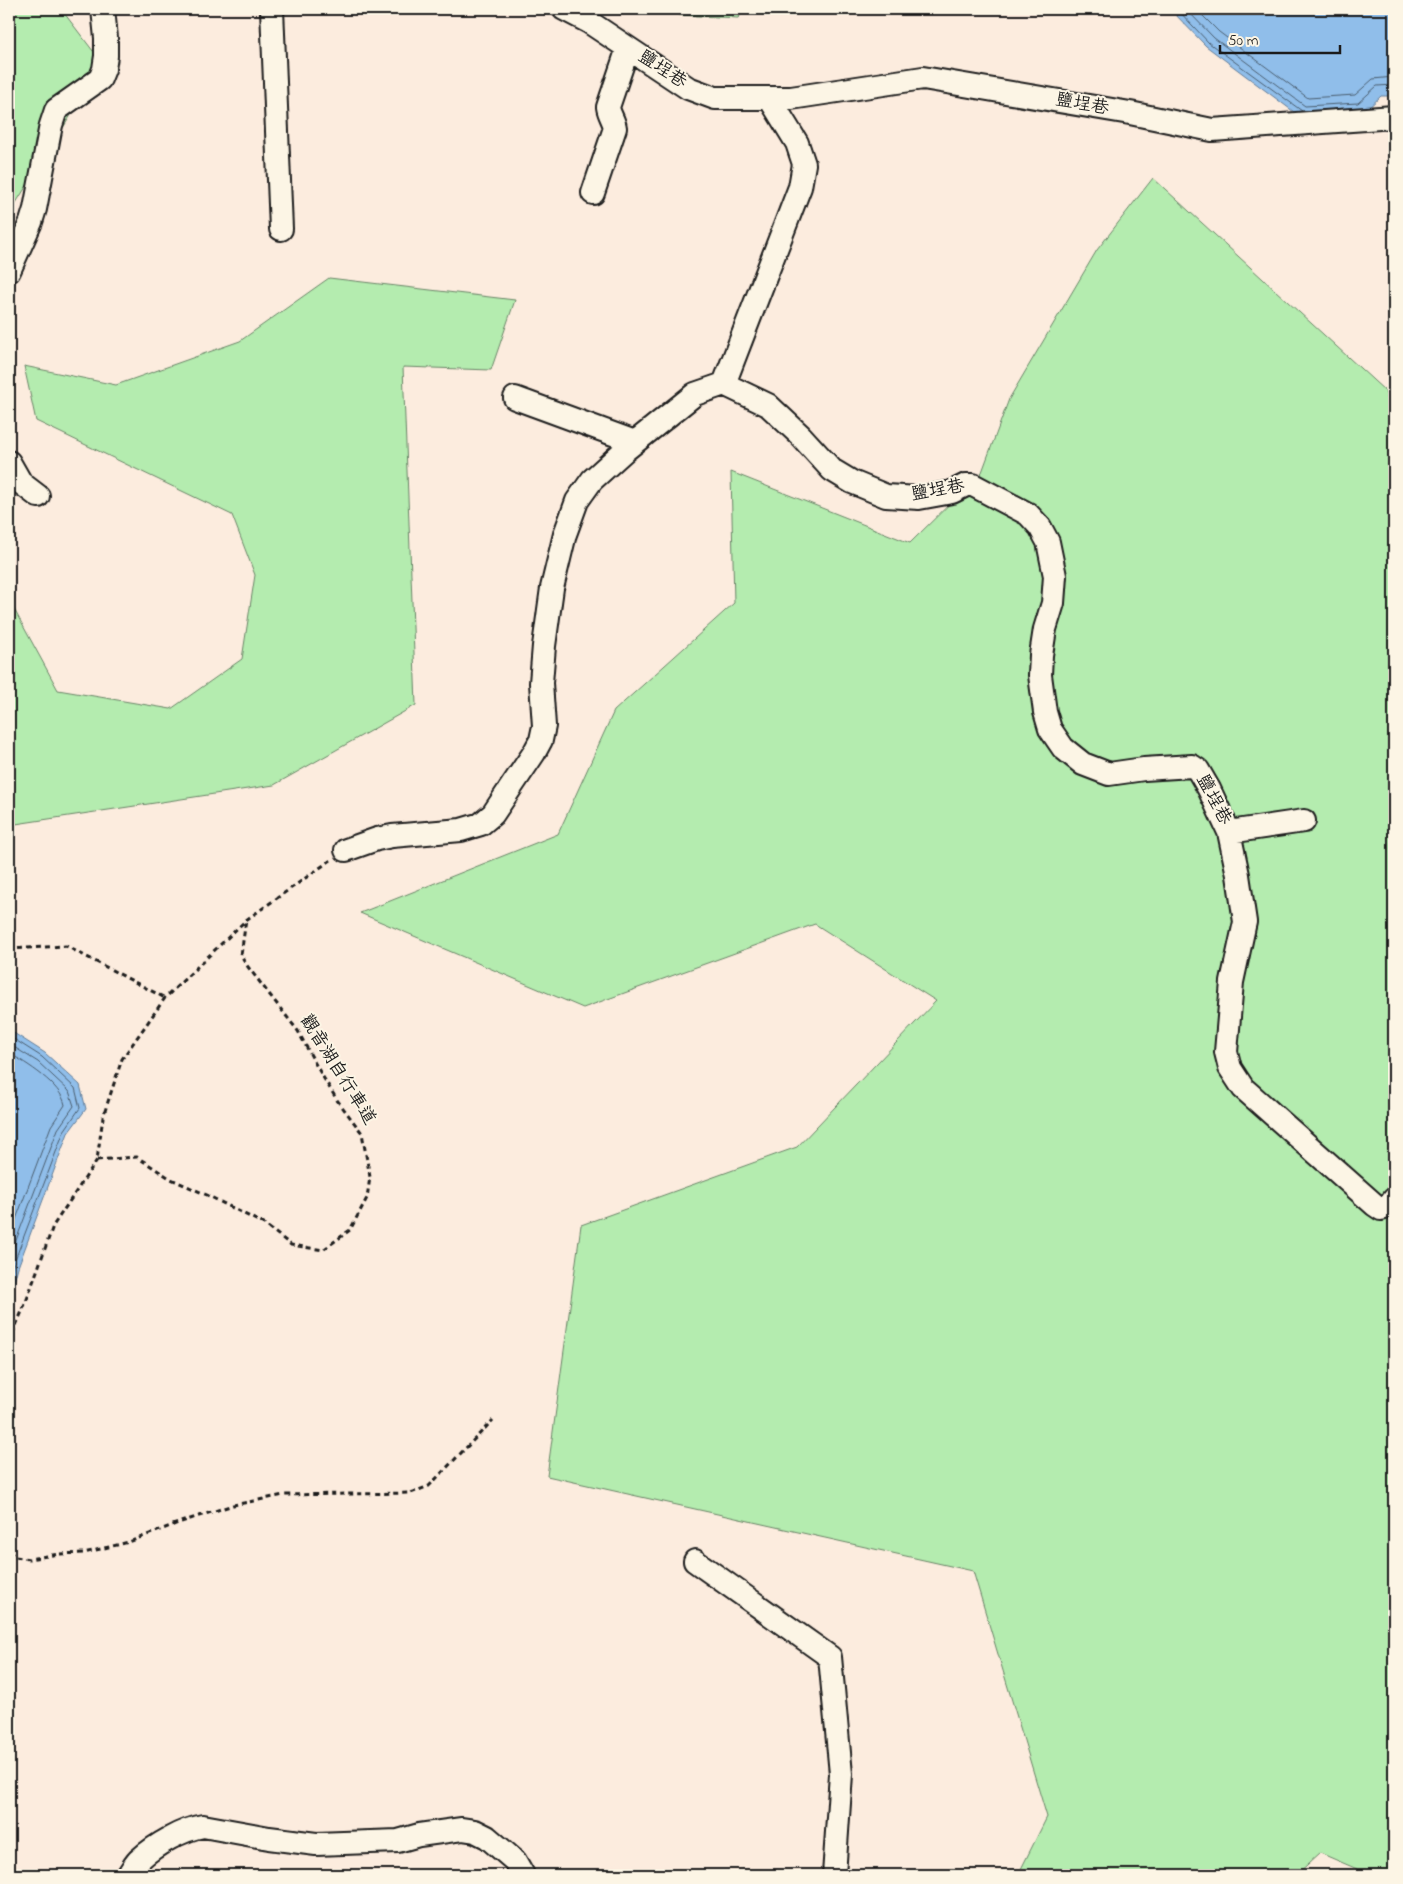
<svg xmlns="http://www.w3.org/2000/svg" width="1403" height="1884" font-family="'Indie Flower','LXGW WenKai TC',sans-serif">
<rect width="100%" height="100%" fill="#fcecde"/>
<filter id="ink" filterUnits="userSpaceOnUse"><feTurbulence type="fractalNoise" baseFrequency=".02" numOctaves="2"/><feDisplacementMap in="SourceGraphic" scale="10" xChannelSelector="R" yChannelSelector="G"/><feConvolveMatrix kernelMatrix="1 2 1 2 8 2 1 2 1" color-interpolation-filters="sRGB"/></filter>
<g filter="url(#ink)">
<path fill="#b4ecaf" stroke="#688466" d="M9,9h52l42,55 -94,150z
M673,9h73l-8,9 -59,-3z
M1153,178l232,213 9,27v1457h-23l-51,-22 -24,22h-278l29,-58 -74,-246 -426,-95 34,-251 216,-78 139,-146 -121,-77 -232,84 -223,-95 198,-79 56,-123 120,-108 -3,-131 179,71 72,-71 27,-73 88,-149z
M329,278l186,22 -24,70 -88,-3 13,338 -142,80 -265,40v-225l49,90 113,19 71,-50 13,-84 -23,-60 -196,-94 -12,-55 92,19 124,-44z"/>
<path fill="#90beea" stroke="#627d98" d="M1170,9h224v87h-13l-18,17 -61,5 -96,-72z
M9,1030l36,23 35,32 6,24 -18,24 -50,134 -9,34z"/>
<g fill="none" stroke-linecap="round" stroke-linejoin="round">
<path stroke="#4a5d6e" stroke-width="1" d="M1177,9l32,34 93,68
M1186,9l28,29 91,68 53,-3 19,-17 17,-1
M1196,9l23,23 89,66 47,-3 18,-16 21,-2
M9,1036l33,21 33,31 5,20 -16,23 -51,134 -4,17
M9,1044l29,18 31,29 5,15 -16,23 -49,130
M9,1053c18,11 52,31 56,52l-14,21 -42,112"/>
<defs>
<path id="minor" d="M272,9l9,220
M564,9l25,13 99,66 27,10h76l132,-20 207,35 82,17 182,-13
M770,99l27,44 7,21 -4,23 -76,197 44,21 32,30 32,35 20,12 34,14 33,2 33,-6 14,-7h7l55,29 12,13 8,15 7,34 -2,27 -8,26 -4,26 -1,20 5,37 5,17 13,19 20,16 26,10 35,-5 48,-3 6,4 11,19 20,43 9,43 7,47 -13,60 -6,70 4,16 13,20 132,117 6,4 7,-2 6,-8
M593,193l22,-65c-1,-8 -6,-13 -7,-21l20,-59
M9,271l22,-49 4,-13 16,-84 5,-15 44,-31 4,-10 2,-13v-18l-3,-29
M515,398l120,44
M9,462l12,21 17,13
M1229,832l75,-11
M346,850l31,-11 15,-3 69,-6 20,-6 12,-10 41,-61 7,-13 3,-14 -3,-43 3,-37 8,-58 13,-54 12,-33 15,-21 32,-29 71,-57 29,-10
M695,1561l135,96 11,117 -7,101
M128,1875c4,-5 7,-12 12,-16 15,-14 43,-30 63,-33l66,12 47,6 82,-3 21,-6 43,-6 13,2 12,6 28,24 8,14"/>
</defs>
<use href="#minor" stroke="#1c1c1c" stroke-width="26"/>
<path stroke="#1c1c1c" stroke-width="3" stroke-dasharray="5 4" stroke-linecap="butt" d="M9,949l57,-3 99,52
M97,1160l40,-3 34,22 36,16 57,29 27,21 32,5 27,-20 17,-32 3,-21 -8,-44 -25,-33 -20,-33 -19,-36 -50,-64 -7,-12 5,-35
M9,1342l17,-40 27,-76 44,-66 6,-43 19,-58 43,-61 81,-78 85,-60
M9,1551l6,6 14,2 30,-5 25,-1 45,-11 52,-20 52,-17 51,-10 127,-2 18,-7 64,-66"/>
<use href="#minor" stroke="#fcf5e5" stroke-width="22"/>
</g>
</g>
<g text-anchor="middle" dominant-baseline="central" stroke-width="4" stroke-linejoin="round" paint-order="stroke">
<g font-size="18" fill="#1c1c1c" stroke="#fcf5e5">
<text transform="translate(662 70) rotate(33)">鹽埕巷</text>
<text transform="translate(1082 105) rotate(10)">鹽埕巷</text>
<text transform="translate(938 491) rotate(-10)">鹽埕巷</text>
<text transform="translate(1213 800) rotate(62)">鹽埕巷</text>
<text transform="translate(337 1070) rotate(58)">觀音湖自行車道</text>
</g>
</g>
<rect width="1403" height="1884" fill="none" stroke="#fcf5e5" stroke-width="30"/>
<rect x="15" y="15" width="1373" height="1854" fill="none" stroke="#1c1c1c" stroke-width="2" filter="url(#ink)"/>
<path d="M1220 45v8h120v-8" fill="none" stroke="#1c1c1c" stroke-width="2.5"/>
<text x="1228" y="45" font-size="15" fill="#1c1c1c" stroke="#fcf5e5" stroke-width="4" paint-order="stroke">50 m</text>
</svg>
